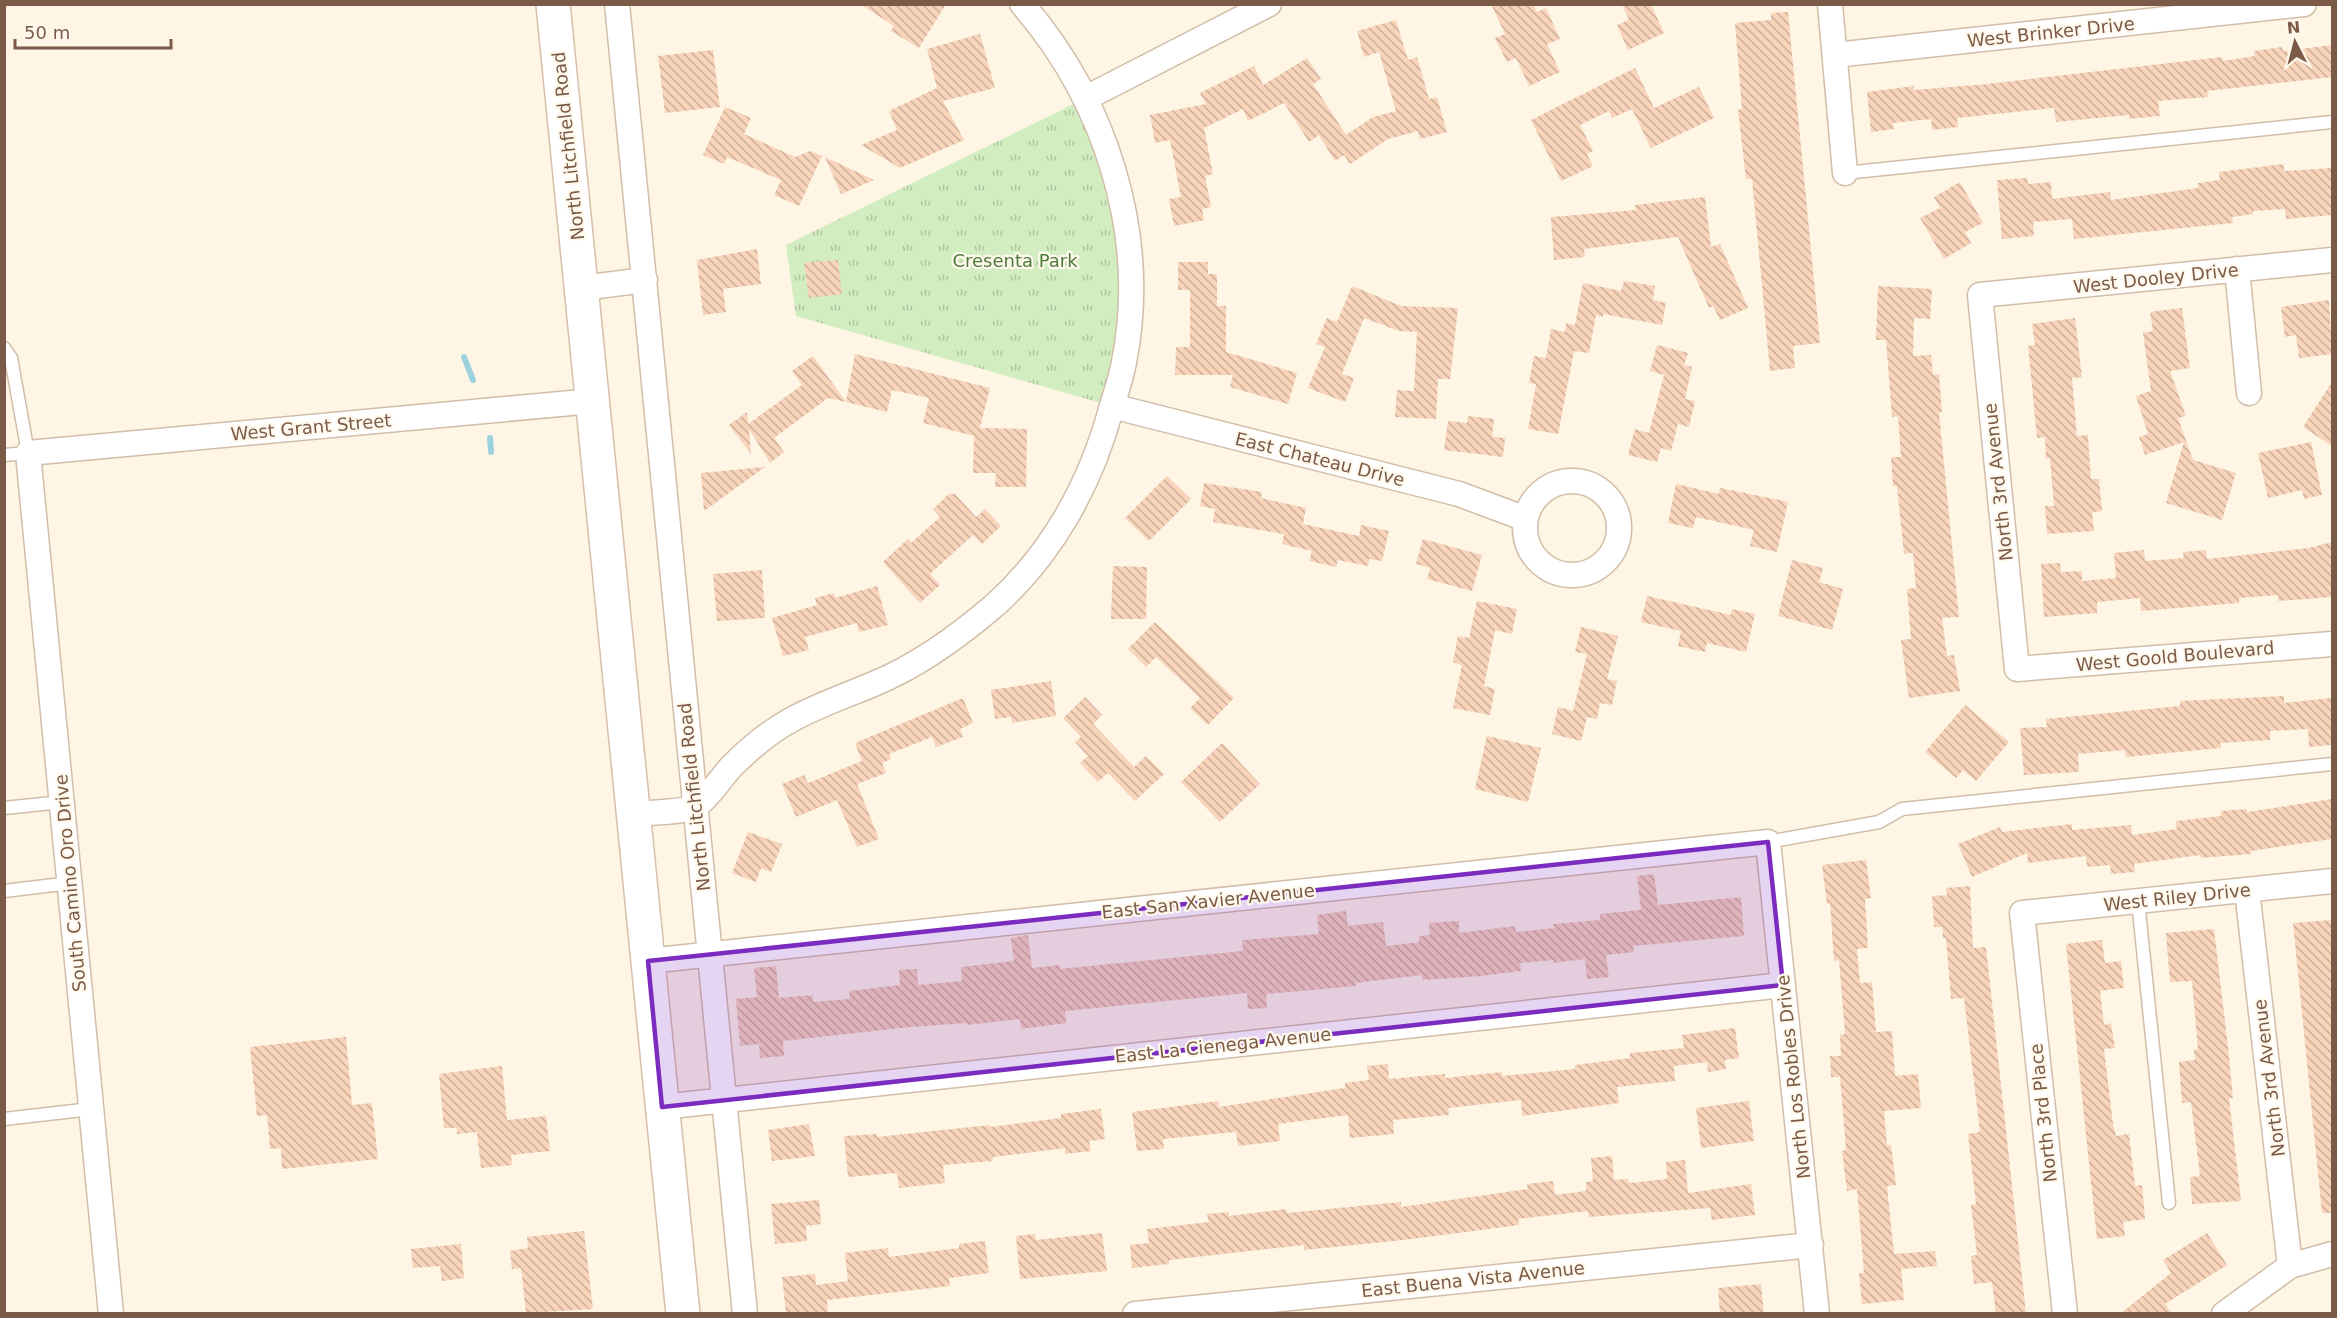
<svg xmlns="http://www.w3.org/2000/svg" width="2337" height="1318" font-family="'DejaVu Sans',sans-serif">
<defs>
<pattern id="park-tufts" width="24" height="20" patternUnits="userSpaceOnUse" patternTransform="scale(1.5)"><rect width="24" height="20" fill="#d2eec1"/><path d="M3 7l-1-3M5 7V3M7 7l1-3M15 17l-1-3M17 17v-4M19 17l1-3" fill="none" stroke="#afc49f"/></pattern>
<pattern id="building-back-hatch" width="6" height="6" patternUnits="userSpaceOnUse" patternTransform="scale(1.5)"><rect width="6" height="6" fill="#f7d4ba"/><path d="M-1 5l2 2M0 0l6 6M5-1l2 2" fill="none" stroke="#cdaf99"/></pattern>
</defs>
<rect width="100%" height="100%" fill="#fef5e5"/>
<path fill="url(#park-tufts)" d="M1086,98l41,131 -15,177 -316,-90 -10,-71z"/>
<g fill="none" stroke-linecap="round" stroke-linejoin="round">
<path stroke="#9cd2de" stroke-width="6" d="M464,357l9,23
M490,438l1,14"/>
</g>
<path fill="url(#building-back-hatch)" d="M860,4h86l-27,44 -28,-17 3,-5z
M1491,4h42l4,8 9,-4 14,31 -13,5 13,28 -31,14 -13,-28 -9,4 -12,-24 10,-4z
M1622,4h29l13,29 -36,17 -11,-25 12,-5z
M1788,12l32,331 -27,3 2,22 -25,3 -18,-192h-6l-8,-69 4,-1 -7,-86 36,-3v-7z
M1396,20l12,40 9,-3 12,42 8,-2 10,35 -27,7 -2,-8 -30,8 -38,25 -6,-9 -9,6 -16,-26 -10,7 -25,-39 -36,18 -5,-12 -39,19 9,46 -8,2 6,31 -9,2 2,11 -30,6 -5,-27 12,-2 -11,-57 -15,3 -5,-28 56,-11 -6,-11 54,-27 9,19 44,-27 14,21 -8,5 33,51 27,-18 23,-6 -17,-59 -15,5 -7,-26z
M980,34l15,54 -52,13 21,39 -64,28 -39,-23 36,-15 -8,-19 48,-23 -10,-39z
M2332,45v32l-125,14 1,6 -50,4 2,15 -31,3v-4l-73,7 -2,-14 -97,10 1,9 -26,3 -1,-11 -38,4 1,6 -23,3 -4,-40 47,-6v4l73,-6 235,-27 1,4 32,-5 -1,-5 28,-4 1,4z
M713,50l7,57 -55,6 -7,-57z
M1635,68l19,40 45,-21 15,31 -63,30 -19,-39 -20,9 -3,-7 -29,14 13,26 -6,3 6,12 -32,15 -30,-61z
M725,107l26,11 -7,16 51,23 15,-6 12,5 -23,50 -25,-11 7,-15 -54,-23 -3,7 -21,-9z
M825,157l49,23 -33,14z
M2284,164v7l48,-3v47l-46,4 -1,-10 -32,2v3l-21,3 1,6 -159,16 -2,-20 -39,3 1,14 -32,3 -5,-59 30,-2 1,6 23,-2 1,17 58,-7 1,8 87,-12v-5l22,-3 -1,-8z
M1960,182l23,41 -18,9 6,11 -27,16 -24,-41 20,-10 -6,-11z
M1705,197l6,50 9,-3 28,64 -28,12 -7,-14 -4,2 -31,-71 -94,12 1,8 -31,3 -3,-43 85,-7 -1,-5z
M757,249l4,35 -38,5 3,23 -23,3 -6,-55z
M838,260l4,34 -33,4 -5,-35z
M1178,262h30v12h9v32h9v46l71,21 -9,31 -58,-17 3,-12h-58l1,-28h14v-57h-12z
M1624,281l31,5 -2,14 13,3 -4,22 -59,-11v3l-7,-2 -7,38 -15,-2 -16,83 -30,-5 8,-45 -7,-1 5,-27 12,2 5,-29 14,3 1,-9 9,2 8,-42 38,8z
M1352,286l49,20 57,2 -8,71h-12l-2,40 -41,-2 2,-27 17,1 3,-59 -18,-1 -35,-13 -22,56 12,4 -9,24 -37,-14 17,-41 -9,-3 11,-26 10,4z
M1878,286l54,3 -2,30 -16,-1 -1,38 18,-1 2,20 6,-1 3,38 -3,1 20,204 -17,1 5,38 7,-1 6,36 -51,7 -8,-58 10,-1 -4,-50 9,-1 -3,-35 -9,1 -7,-68h-4l-2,-29h10l-3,-41 -6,1 -6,-77h-10z
M2329,300l3,54 -33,4 -3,-23 -11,2 -4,-30z
M2182,308l8,60 -20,3 16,45 -8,2 15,42 43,13 -14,47 -56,-17 18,-61 -39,13 -6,-18 9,-3 -12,-38 15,-5 -8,-58 10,-2 -3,-19z
M2075,318l7,59 -10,1 5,58 11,-1 3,44h8l3,32 -10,1 2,19 -47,3 -2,-28h9l-4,-48 -4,1 -1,-22 -8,1 -9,-92 7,-1 -3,-21z
M1657,345l31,8 -4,12 8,2 -7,32 10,2 -6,26 -11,-3 -7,27 -10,-3 -4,14 -29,-7 7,-26 14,4 15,-58 -14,-4z
M855,354l135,34 -10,40 47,1 -1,58h-31l1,-14h-23l1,-37 -51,-13 6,-25 -37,-8 -5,22 -41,-10z
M813,356l33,46 -18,-4 -54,40 10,14 -14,11 -21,-34 2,25 -22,-29 18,-13 1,12 54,-39 -10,-14z
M2332,382v64l-29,-19z
M1468,416l26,3 -2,18 13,1 -2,19 -59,-7 4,-29 19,2z
M2311,442l11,53 -18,4 -2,-9 -34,8 -10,-45z
M765,467l-61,44 -3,-38z
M1167,476l24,23 -42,42 -24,-23z
M1204,483l58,9 -1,6 45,10 -3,16 56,12 2,-11 28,6 -7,30 -13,-2 -1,7 -30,-6 -2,7 -27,-6 3,-10 -30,-7 2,-10 -71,-12 2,-13 -15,-3z
M1676,484l43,10 1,-6 68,14 -11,50 -27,-6 4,-16 -58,-13 -3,11 -25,-5z
M949,494h6l21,23 9,-8 16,17 -19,18 -9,-9 -43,39 10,11 -20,18 -37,-41 25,-23 3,4 29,-26 -7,-8z
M1423,539l59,16 -10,36 -45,-12 3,-11 -14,-4z
M2332,542v55l-54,4v-6l-39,3v5l-98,8 -1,-13 -43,4v11l-53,4 -3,-53 19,-1 1,9 21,-1v10l34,-3 -2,-25 30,-3 1,11 39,-3 -1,-6 23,-2 1,9 102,-11z
M1792,560l31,8 -4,14 24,7 -11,41 -54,-14z
M1113,566l34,1 -1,52h-35z
M762,570l3,48 -48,3 -4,-47z
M877,586l11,39 -29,7 -2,-9 -52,14 4,13 -26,6 -11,-38 45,-13 -2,-7 19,-5 1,5z
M1647,596l84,19 1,-6 23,5 -9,38 -39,-9 -2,9 -27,-6 3,-15 -40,-9z
M1477,601l40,8 -5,25 -17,-4 -11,56 11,3 -5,26 -37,-7 9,-43 -9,-3 5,-26 11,2z
M1155,622l79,76 -26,27 -18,-17 10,-10 -44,-41 -10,10 -18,-18z
M1581,627l37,9 -11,43 10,2 -5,24 -12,-2 -3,16 -10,-2 -6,24 -29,-7 6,-27 15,4 14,-57 -12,-2z
M1051,681l5,35 -44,7 -1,-6 -16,2 -4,-29z
M2284,696v7l48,-5v47l-23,2 -1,-18 -38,2v9l-50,3 1,5 -95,9 -1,-7 -47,4 1,18 -55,3 -4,-47 27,-1 -1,-8 134,-13v-5z
M1085,697l17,18 -9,9 41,43 12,-11 18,18 -29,27 -27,-28 -10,9 -18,-19 8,-7 -13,-14 6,-5 -18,-19z
M963,698l10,25 -13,6 3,8 -27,10 -4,-10 -43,17 2,5 -9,4 4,10 -29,11 22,55 -22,8 -20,-47 -41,17 -14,-33 22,-9 4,8 54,-22 -7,-18z
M1965,705l44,37 -33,39 -13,-11 -7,8 -31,-26z
M1487,736l54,12 -13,54 -53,-13z
M1222,743l38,41 -40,38 -39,-40z
M2332,799v40l-81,12v3l-50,4 -1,-3 -66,9 1,8 -24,2 -1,-9 -23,2 -1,-11 -58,7 -1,-10 -55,24 -14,-33 42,-17 2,5 70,-8v6l59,-5 1,10 45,-6 -1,-8 45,-5v-5l26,-2v3z
M748,832l34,12 -11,28 -10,-4 -5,14 -24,-9z
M1866,860l5,38 -6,1 3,49 -11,1 3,34 12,-1 4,50 16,-1 3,45 23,-2 3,34 -37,3 3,34h4l5,40 -9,1 7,68 41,-3 2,15 -36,3 3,31 -42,4 -3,-31h5l-7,-84 -10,2 -5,-40 4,-1 -6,-73h-9l-1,-21h11l-1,-21 5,-1 -6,-74 -5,1 -4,-58 -3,1 -5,-39z
M1654,874l4,31 83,-8 3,39 -111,10 1,6 -28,3 3,22 -22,2 -2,-20 -32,4v-3l-33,3 1,8 -40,5 -59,4v-5l-67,8 1,3 -90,8 1,14 -19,1 -1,-16 -182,18 1,12 -45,6 -1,-10 -53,6v-2l-56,4 -128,14 1,15 -24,2 -1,-14 -19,2 -4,-47 21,-2 -3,-29 22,-2 3,32 34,-3v7l37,-3 -1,-8 51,-6 -1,-15 18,-1 1,16 44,-4 -1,-14 53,-6 -3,-23 17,-3 4,33 28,-3v4l183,-18 -1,-11 77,-6 -2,-19 29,-4 2,15 35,-4 3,24 33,-4v-6l11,-1 -1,-12 30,-2v12l56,-7 1,6 38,-4 -1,-4 47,-4v-6l41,-4 -4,-34z
M1970,886l3,62 13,-1 40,367h-30l-4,-32 -18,2 -3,-28 6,-1 -6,-50 5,-1 -8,-70 12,-2 -16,-134 -13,1 -5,-61h-3l-1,-11h-8l-2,-31 15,-1 -1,-7z
M2332,920v293h-10l-29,-290z
M2214,929l14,118 5,51h-4l12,103 -49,3 -2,-27 10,-1 -9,-74 -9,1 -3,-41 16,-2 -1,-10 4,-1 -6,-68 -22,1 -4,-49z
M2102,940l3,23 16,-2 3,27 -24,3 4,34 7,-2 4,25 -11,1 9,75 3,12 13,-2 6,52 7,-1 3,34 -22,3 2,14 -28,3 -31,-295z
M1735,1028l4,30 -14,2 1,9 -18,3 -1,-10 -33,4 1,15 -58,6 2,16 -97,13 -1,-16 -73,8 1,7 -56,5 1,14 -44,4 -2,-23 -70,9 2,17 -42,5 -2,-14 -73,7 1,10 -27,2 -5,-39 86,-11 1,6 126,-19v-5l24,-3 -2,-14 21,-2 1,15 56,-5v4l57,-6v4l73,-7v-4l55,-7v-5l54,-5 -2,-13z
M346,1037l6,68 20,-2 6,56 -96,10 -1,-21 -11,1 -3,-34 -10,1 -7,-69z
M502,1066l5,54 39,-4 4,35 -39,4 1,10 -31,3 -4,-36 -20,2v-6h-13l-5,-54z
M1749,1101l5,40 -53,7 -5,-40z
M1101,1109l4,30 -16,2 2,10 -26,3v-6l-72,9v4l-50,4 2,18 -46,5 -2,-15 -49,4 -4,-41 33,-2v3l113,-12v2l71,-9v-4z
M809,1124l6,32 -43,5 -4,-31z
M1612,1156l2,24 14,-1 1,4 38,-4 -1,-17 19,-2 3,33 63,-9 4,31 -43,5 -2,-12 -121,9 -1,-6 -70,8 1,6 -115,15 -100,10v-5l-135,15v4l-37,4 -2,-23 19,-2 -2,-14 62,-7 -2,-8 22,-2v4l57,-7 1,4 114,-11v5l127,-18 -1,-5 26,-3 2,14 31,-4v-9l7,-1 -2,-23z
M819,1200l2,24 -15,2 1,15 -32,3 -4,-40z
M584,1231l9,78 -67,4 -5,-45 -9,1 -2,-18 18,-3 -1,-11z
M1102,1233l5,38 -87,8 -4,-43 19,-2 1,6z
M2207,1233l20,32 -62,39 7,10h-52l51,-41 -8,-13z
M985,1241l4,32 -40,5 1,8 -123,14 1,14h-42l-4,-37 33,-3 1,11 32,-4 -3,-28 43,-5 1,9 70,-9v-4z
M461,1244l3,34 -22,3 -2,-15 -27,2 -2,-19z
M1761,1284l3,30h-44l-2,-26z"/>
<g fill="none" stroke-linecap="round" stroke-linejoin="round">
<defs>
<path id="service" d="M1845,173l487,-51
M4,348l7,10 17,95 -24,2
M4,808l58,-6
M1768,842l111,-20 23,-13 430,-45
M4,891l66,-8
M2138,901l31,302
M4,1119l87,-10"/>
<path id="minor" d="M617,4l128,1310
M1830,4l15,169
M1835,55l469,-51
M1086,98l183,-94
M2332,260l-352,35 37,374 315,-25
M2237,269l12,124
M582,288l63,-8
M1112,406l347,88 67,25
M1525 528a47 47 0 1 1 94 0a47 47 0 1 1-94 0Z
M634,814c16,-2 45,-1 60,-7 10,-4 28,-30 37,-40 17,-17 38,-35 60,-47 27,-15 57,-25 85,-37 43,-18 84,-48 119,-78 58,-52 96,-122 116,-196 5,-16 10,-31 13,-47 25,-127 -18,-261 -102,-358
M2247,890l43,376
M648,961l1120,-119 49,472
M662,1107l1121,-122
M111,1314l-83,-861 565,-52
M1135,1314l676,-69
M2065,1314l-43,-401 310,-32
M2224,1314l66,-48 42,-12"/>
<path id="secondary" d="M553,4l130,1310"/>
</defs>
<use href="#service" stroke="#d2bda9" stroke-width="15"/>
<use href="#minor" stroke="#d2bda9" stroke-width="27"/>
<use href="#secondary" stroke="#d8bfa9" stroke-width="36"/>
<use href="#service" stroke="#fff" stroke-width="12"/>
<use href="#minor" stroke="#fff" stroke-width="24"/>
<use href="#secondary" stroke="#fff" stroke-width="33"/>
</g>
<path fill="#7b2cbf" fill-opacity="0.2" stroke="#7b2cbf" stroke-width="4.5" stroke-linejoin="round" d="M1768,842l15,143 -1121,122 -14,-146z"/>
<g text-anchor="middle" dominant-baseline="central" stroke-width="4.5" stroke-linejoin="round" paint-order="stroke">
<g font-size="18" fill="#7b5b47" stroke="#fff9ed">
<text transform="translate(2051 32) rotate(-6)">West Brinker Drive</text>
<text transform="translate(568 146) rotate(-96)">North Litchfield Road</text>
<text transform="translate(2156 278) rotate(-6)">West Dooley Drive</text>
<text transform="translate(311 427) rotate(-5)">West Grant Street</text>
<text transform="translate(1320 459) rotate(14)">East Chateau Drive</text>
<text transform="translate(1998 482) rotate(-96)">North 3rd Avenue</text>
<text transform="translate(2175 656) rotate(-5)">West Goold Boulevard</text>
<text transform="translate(694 797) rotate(-96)">North Litchfield Road</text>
<text transform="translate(70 883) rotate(-95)">South Camino Oro Drive</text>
<text transform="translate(2177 897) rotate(-6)">West Riley Drive</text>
<text transform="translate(1208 901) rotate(-6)">East San Xavier Avenue</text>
<text transform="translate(1223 1045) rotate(-6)">East La Cienega Avenue</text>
<text transform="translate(1793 1077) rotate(-96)">North Los Robles Drive</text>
<text transform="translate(2269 1078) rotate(-97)">North 3rd Avenue</text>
<text transform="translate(2043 1113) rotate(-96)">North 3rd Place</text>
<text transform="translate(1473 1279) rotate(-6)">East Buena Vista Avenue</text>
</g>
<g font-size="18" fill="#4c7b3b" stroke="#fff9ed">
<text x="1015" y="260">Cresenta Park</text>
</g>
</g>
<rect width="2337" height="1318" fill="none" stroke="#7b5b47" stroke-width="12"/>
<g transform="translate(2295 42) rotate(354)" stroke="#fff9ed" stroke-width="4.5" paint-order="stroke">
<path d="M0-4.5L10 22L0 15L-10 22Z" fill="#7b5b47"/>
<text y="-9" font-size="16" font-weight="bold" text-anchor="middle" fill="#7b5b47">N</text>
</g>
<path d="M15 39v9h156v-9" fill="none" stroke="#7b5b47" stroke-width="3"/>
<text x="24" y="39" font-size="18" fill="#7b5b47" stroke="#fff9ed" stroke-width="4.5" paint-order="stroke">50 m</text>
</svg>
